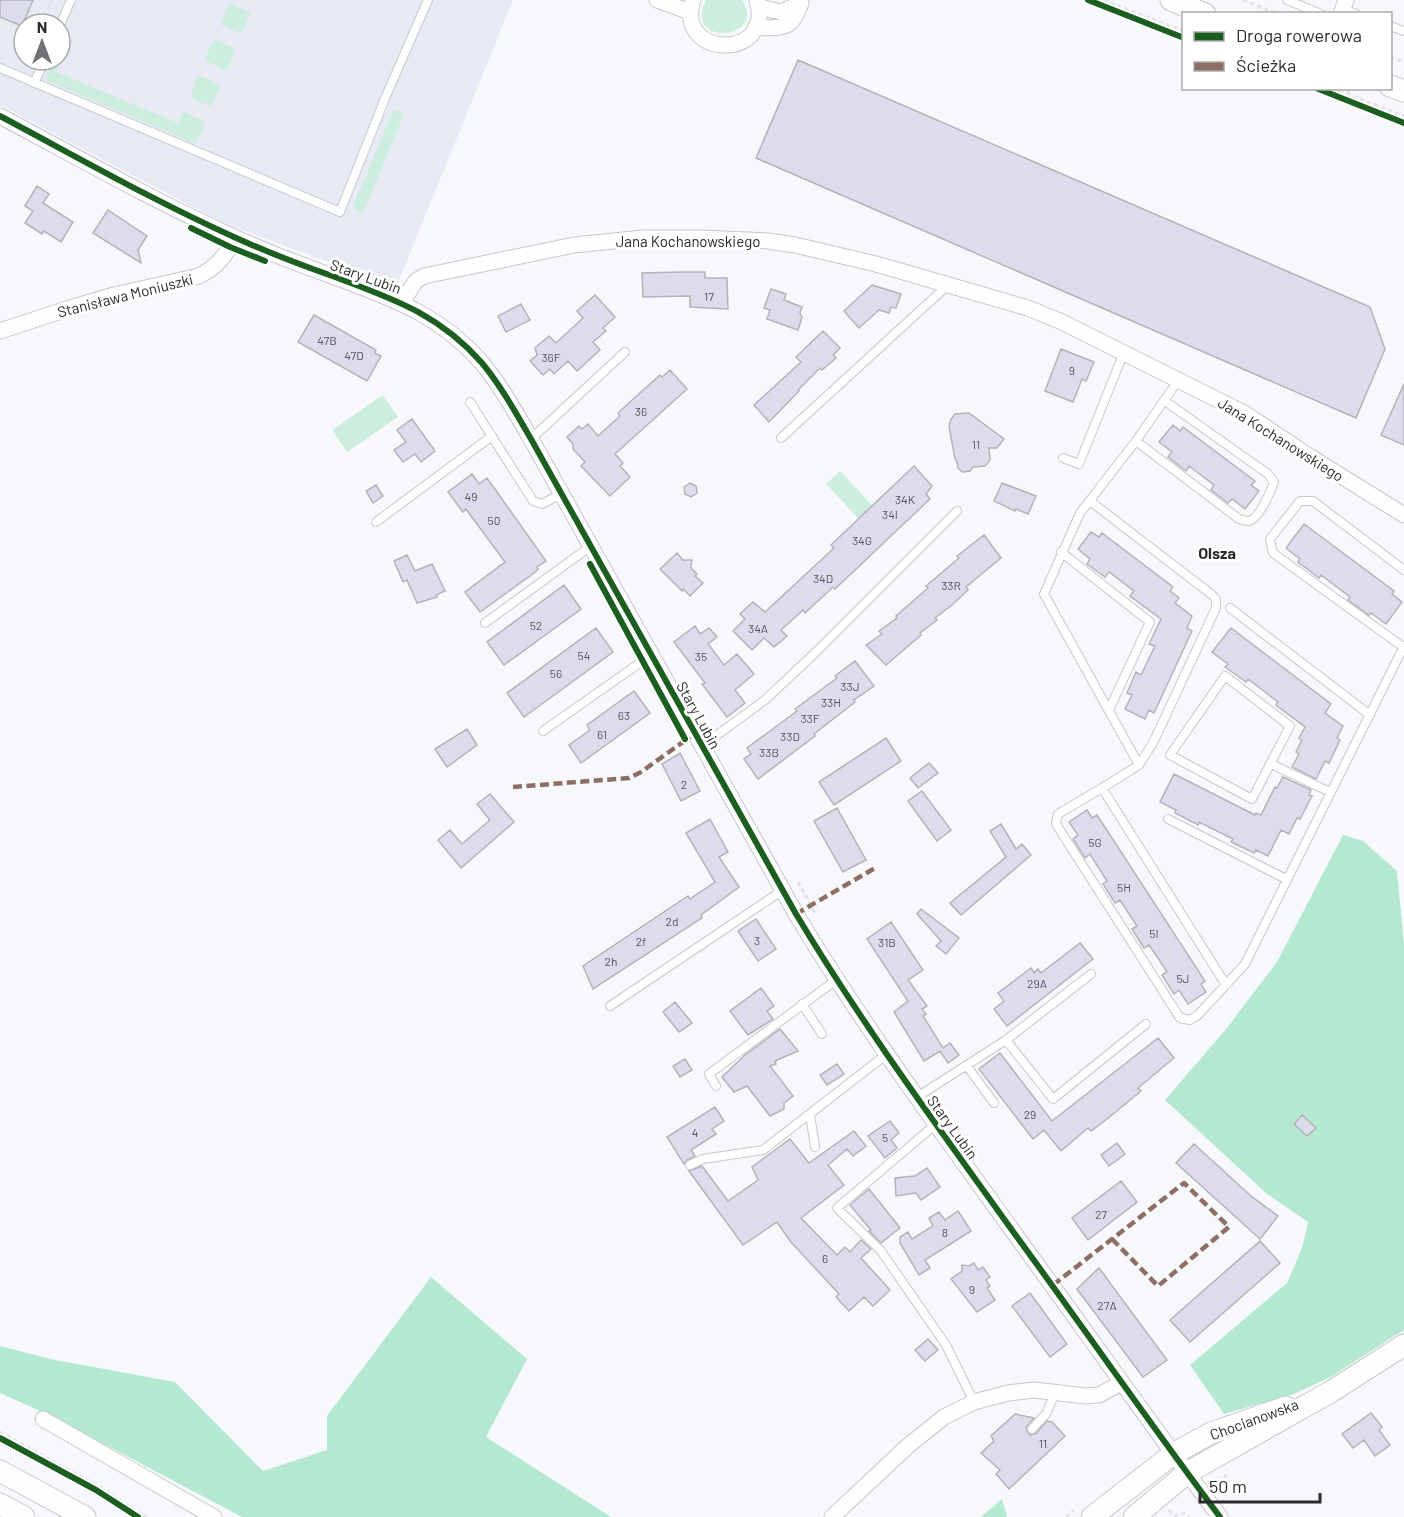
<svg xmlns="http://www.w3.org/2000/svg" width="1404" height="1517" font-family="Barlow,sans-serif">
<rect width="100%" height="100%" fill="#f6f8fc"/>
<path fill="#e7eaf4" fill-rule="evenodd" d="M0,0h513l-114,280 -28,-2 -150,-56 -221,-117zM24,24h36v36h-36z"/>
<path fill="#cdeddf" d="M706,0h36c26,41 -60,47 -36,0z
M231,4l17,7 2,3 -7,17 -3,2 -19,-8 7,-20z
M215,40l19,8 1,3 -7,17 -4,1 -18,-8 -1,-2 8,-18z
M55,60l5,1 -4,11 122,51 5,-11 21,9 1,2 -8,19 -3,1 -146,-62 -2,-4z
M200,76l19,8 1,3 -8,18 -2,1 -20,-8 7,-21z
M396,110l8,3 -40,99 -10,-3 -1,-3 40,-95z
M383,395l15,22 -51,35 -15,-22z
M840,471l33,35 -14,13 -33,-35z"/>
<path fill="#b4e8d1" d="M1343,835l20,6 34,30 7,74v385l-72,46 -38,18 -70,20 -34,-49 97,-82 15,-35 6,-26 -42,-29 -101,-93 62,-72 50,-66z
M431,1277l96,82 -41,78 125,80h-369l-195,-103 -47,-21v-47l50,13 125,23 88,89 64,-21v-34z
M1002,1499l5,18h-26z"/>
<path fill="#dddced" stroke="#b3b4b7" stroke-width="1.5" d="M0,0h33l-11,26 -22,-9z
M798,60l572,247 15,42 -29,69 -600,-260z
M37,186l12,8 -6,9 30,19 -12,20 -17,-11 -2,3 -17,-11 8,-12 -8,-5z
M108,210l39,26 -9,14 3,13 -48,-30z
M680,272h25v6h22l1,31 -38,-2v-11l-47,1 -1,-24z
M872,285l29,9 -5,14 -5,-1 -2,6 -10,-3 -20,18 -15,-17z
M771,289l15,5 -2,6 18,7 -2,6 2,4 -4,13 -31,-11 3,-9 -6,-2z
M595,295l20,22 -12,11 3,3 -13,11 7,8 -23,21 -9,-10 -14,13 -4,-5 -7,6 -13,-14 7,-6 -2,-7 14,-12 7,7 27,-25 -6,-7z
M521,304l9,16 -24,12 -8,-16z
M314,315l62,35 -1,3 6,3 -14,25 -69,-39z
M823,331l17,17 -7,7 3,3 -14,12 -2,-2 -22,22 1,1 -30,31 -15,-17 47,-43 -5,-5z
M1061,349l33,13 -8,19 -4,-2 -9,23 -28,-11z
M670,370l17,19 -72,65 8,9 -3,3 10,11 -20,19 -29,-30 4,-4 -12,-13v-5l-6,-7 12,-11 3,3 6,-5 10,12 22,-20 -2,-3 13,-12 29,-26 2,2z
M1404,384v61l-23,-10z
M969,413l35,26 -7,9h-8l1,12 -5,6 -12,1 -3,4 -8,1 -4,-4 -1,-6 -2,-3 -6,-33 2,-7 4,-5z
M412,419l23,32 -14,11 -6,-8 -12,8 -9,-12 12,-8 -9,-12z
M1173,425l7,6 3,-4 72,54 -4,4 8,6 -14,18 -13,-10 -4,4 -17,-13 3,-5 -25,-19 -3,5 -18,-14 4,-5 -13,-10z
M914,466l18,20 -6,8 4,5 -95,90 -2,-2 -28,26 -2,-3 -22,20 6,6 -13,11 -10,-9 -12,12 -19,-19 12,-12 -5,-5 13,-12 12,10 69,-64 -3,-3z
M472,474l7,10 8,-6 59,83 -9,6 1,2 -4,4 -54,39 -15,-20 40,-30 -39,-53 -3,3 -15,-20z
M690,483l6,3 1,7 -6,4 -6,-3 -1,-7z
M1002,483l34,13 -8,18 -12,-5 -1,2 -21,-10z
M376,485l7,11 -10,7 -7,-12z
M1304,524l90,67 -2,3 10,8 -16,22 -15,-11 -2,2 -21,-15 2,-3 -29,-22 -2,3 -21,-16 2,-3 -14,-11z
M1091,532l8,5 3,-4 71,54 -3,4 9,7 -4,5 17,13 -5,12 5,3 -6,13 -32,69 -5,-3 -4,9 -20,-10 7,-14 -5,-2 9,-21 5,3 14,-29 -6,-2 12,-25 -31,-23 4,-5 -25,-19 -4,5 -18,-13 3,-5 -12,-10z
M984,535l17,23 -35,29 2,3 -16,15 -17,13 2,2 -17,13 1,2 -35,30 -20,-20 16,-11 -3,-3 18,-13 -1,-2 32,-28 -2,-2 33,-28 -2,-2z
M677,553l6,7h9l-1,8 6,6 -2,2 8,7 -13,13 -7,-7 -1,2 -22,-22z
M407,555l8,16 17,-7 13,27 -9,4 1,2 -20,6 -10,-23 -4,2 -9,-21z
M564,585l17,24 -77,56 -17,-23z
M695,626l5,8 9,-6 8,9 -9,7 16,21 13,-11 17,20 -19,16 10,13 -18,14 -25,-33 3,-1 -31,-41z
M596,628l17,24 -89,65 -17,-24z
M1231,628l100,76 -6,9 18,13 -6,12 3,2 -11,23 -4,-2 -9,18 -24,-12 7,-13 -3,-2 6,-12 -3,-2 6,-11 -29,-22 2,-3 -30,-23 -2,3 -21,-15 3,-3 -16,-12z
M855,661l19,25 -20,14 1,2 -41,32 1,2 -57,43 -14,-20 7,-5 -4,-6 50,-37 -2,-2 42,-31 -2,-2z
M634,691l16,22 -69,50 -12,-18 21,-15 -3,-5z
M467,729l10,16 -30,22 -12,-18z
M886,738l15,23 -67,44 -15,-23z
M680,753l20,38 -19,10 -19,-37z
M929,763l9,10 -20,15 -8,-10z
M1174,774l81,41 1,-2 5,2 14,-28 2,1 6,-11 28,13 -2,5 3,1 -12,23 -3,-1 -8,16 -8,-4 -13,26 -12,-6 -2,3 -23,-11 2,-3 -34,-17 -1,3 -23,-12 1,-3 -16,-8z
M922,791l29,39 -14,11 -29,-40z
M490,794l24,28 -53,46 -23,-28 12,-10 12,14 28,-24 -13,-16z
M837,808l29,52 -23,12 -29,-51z
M1087,810l5,8 5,-3 108,166 -4,3 5,8 -18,12 -9,-14 -5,4 -12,-19 5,-3 -9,-14 -9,-13 -5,3 -12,-19 5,-3 -17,-26 -5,3 -12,-19 4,-3 -17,-27 -5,4 -12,-19 5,-4 -9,-13z
M710,819l18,33 -9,5 20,30 -38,28 1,3 -109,71 -10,-23 105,-70 2,3 25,-17 -29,-49z
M1001,824l15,25 6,-5 9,11 -70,60 -11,-12 56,-46 -16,-26z
M921,909l38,29 -13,16 -10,-8 5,-5 -24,-27z
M756,919l20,30 -18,12 -20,-30z
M891,922l32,48 -15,10 19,26 -5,3 4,5 -3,2 20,32 7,-5 9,12 -11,8 -8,-12 -16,10 -30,-49 14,-11 -41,-62z
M1080,943l13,16 -86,67 -13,-17 10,-8 -6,-8 33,-25 3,5 4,-4 3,4z
M761,988l13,18 -7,5 6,8 -25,16 -18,-24z
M675,1002l17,21 -13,9 -16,-20z
M780,1029l18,22 -23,10 1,3 -6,2 23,30 -9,7v6l-14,7 -23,-30 -13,6 -12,-15 23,-22z
M1158,1038l16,20 -36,30 3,3 -34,28 -16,12 -3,-3 -27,23 -17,-21 -11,9 -54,-70 21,-16 52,68z
M685,1059l7,11 -12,7 -7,-11z
M837,1064l7,10 -17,11 -7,-10z
M715,1107l9,14 -12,8 4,5 -25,16 4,6 -8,4 -3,4 -17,-27z
M1302,1115l14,13 -9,8 -13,-12z
M890,1121l9,12 -8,7 6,8 -12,10 -17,-22z
M854,1131l12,15 -13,10 -6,-7 -19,16 16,20 -43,33 36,37 8,-8 5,5 11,-12 10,9 -10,9 29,32 -17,16 -9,-9 -15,14 -13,-14 3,-3 -49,-53 -13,-19 -34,23 -54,-74 13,-5 26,35 30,-21 -6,-13 38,-28 19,24z
M1117,1143l8,11 -16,12 -8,-11z
M1194,1144l57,52 27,20 -18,23 -84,-76z
M927,1168l13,19 -19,13 -5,-7 -20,3 -1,-18 20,-2z
M1121,1181l16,21 -49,38 -16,-22z
M869,1189l31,39 -19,15 -12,-12 2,-1 -21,-25z
M958,1211l13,20 -46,29 5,8 -11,7 -19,-32v-6l8,-5 4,7 21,-13 -4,-8 10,-6 6,8z
M1260,1241l20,22 -90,79 -20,-22z
M974,1263l4,7 5,-3 7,10 -4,3 4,6 -3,2 8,12 -18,12 -26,-33 11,-8v-6l7,1z
M1099,1268l68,92 -24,17 -66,-88z
M1030,1293l37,51 -17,13 -38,-51z
M928,1339l10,11 -13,11 -10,-11z
M1371,1413l11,14 -3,3 11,15 -15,11 -11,-16 -11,8 -11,-14z
M1015,1414l19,4 -8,9 1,4 3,4 6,-2 11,-12 5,1 13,14 -56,53 -13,-15 4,-4 -19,-17 13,-12 -3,-5z"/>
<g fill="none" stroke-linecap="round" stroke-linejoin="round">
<defs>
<path id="lane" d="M1287,0l34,14
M1343,9l13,5
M60,25l11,-25
M1390,26l14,5
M0,68l340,144 46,-116 42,-96
M34,83l11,-23
M470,402l63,99 9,3 19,-10
M781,438l167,-153
M531,439l94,-87
M1136,441l103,78c3,1 7,2 10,2 10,-2 22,-30 25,-39l-6,-8 -103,-73
M1063,458l16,6 45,-112
M1090,501l121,93 5,5v9l-63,135 -14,22 -95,-171 36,-81 56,-72 43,-62
M376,522l116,-86
M1061,552l89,70 -41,88
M1230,608l140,107
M485,623l106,-77
M1403,647l-130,-94 -3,-14 30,-38h13l91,69
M1225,676l65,50 -38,73 -82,-44z
M543,731l108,-76
M702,746l63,-46 52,-49 140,-140
M1271,764l59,28
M1139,765l-37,23 124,197
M1102,788l-44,26 -2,10 124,194 10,2 8,-5 47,-51 159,-318
M1168,819l118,60
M802,1004l20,30
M610,1006l173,-116
M1006,1040l47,59 93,-75
M967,1066l27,37
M716,1086l-7,-12 127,-94
M917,1097l89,-57 85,-66
M810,1115l5,32
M936,1124l-99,84 44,43 65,94 28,57
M690,1165l13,-6 60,-9 124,-96
M1032,1429l14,-15 9,-21"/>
<path id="street" d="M657,0l33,12
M693,0c-19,59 82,61 64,0
M759,7l22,5 20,-9
M1341,14l5,-14
M755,28c28,-1 36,4 46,-25
M0,116c77,41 154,85 234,121 33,15 67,28 101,40 58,22 104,37 147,86 19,23 34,50 49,76l265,475c67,112 145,217 221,323 68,93 134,188 203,280
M402,302l14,-21 8,-5 150,-31 69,-7h58l67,3 27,4 81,19 152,44 34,14 182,91 65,43 95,59
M0,331l67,-22 47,-14 85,-19c18,-9 27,-21 36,-38
M43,1419l171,98
M832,1517l77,-72 35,-28 30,-15 34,-9 26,-3 52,6 13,-1 22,-12"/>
<path id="secondary" d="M1171,0l34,14
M1390,86l14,5
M0,1471l85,46
M0,1504l24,13
M1092,1517l81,-63 38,-21 75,-26
M1134,1517l53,-44 145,-82 72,-46"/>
</defs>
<use href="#lane" stroke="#c6c8cc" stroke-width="10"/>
<use href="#street" stroke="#c6c8cc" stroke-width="17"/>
<use href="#secondary" stroke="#c6c8cc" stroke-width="23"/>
<path stroke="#e2e4e5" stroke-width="3" stroke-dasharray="4.5 3" stroke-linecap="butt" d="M1103,0l81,31
M1243,0l35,14
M42,24l10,-24
M1390,57l14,5
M1332,88l72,28
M1346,100l4,-12
M798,882l17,31
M0,1432l100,55 46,30
M1222,1493v-8l5,-14
M1169,1510l5,6
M1174,1516l10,-3 5,4
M1066,1517l8,-7"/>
<use href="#lane" stroke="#fefeff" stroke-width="8"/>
<use href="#street" stroke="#fefeff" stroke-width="15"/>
<use href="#secondary" stroke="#fefeff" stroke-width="21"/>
<path stroke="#8d6e63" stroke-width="4.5" stroke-dasharray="9 4.5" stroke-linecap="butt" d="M513,787l116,-9 12,-6 49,-35
M796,914l79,-46
M1053,1285l131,-102 45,44 -71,59 -46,-47"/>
<defs>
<path id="cycleway" d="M1088,0l96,38
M1316,88l88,35
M0,116c77,41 154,85 234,121 33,15 67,28 101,40 58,22 104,37 147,86 19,23 34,50 49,76l265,475c67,112 145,217 221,323 68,93 134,188 203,280
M191,228l39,19 35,14
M590,564l95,175
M0,1438l96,52 42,27"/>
</defs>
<use href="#cycleway" stroke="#fff" stroke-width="10"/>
<use href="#cycleway" stroke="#1b5e20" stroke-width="6"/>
</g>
<g text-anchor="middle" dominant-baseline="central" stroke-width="6" stroke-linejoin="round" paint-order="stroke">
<g font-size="12" fill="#56565e">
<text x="709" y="296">17</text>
<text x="327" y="340">47B</text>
<text x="354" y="355">47D</text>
<text x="551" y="357">36F</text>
<text x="1072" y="370">9</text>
<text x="641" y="411">36</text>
<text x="976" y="444">11</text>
<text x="471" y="496">49</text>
<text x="905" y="499">34K</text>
<text x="890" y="514">34I</text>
<text x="494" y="520">50</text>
<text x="862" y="540">34G</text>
<text x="823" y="578">34D</text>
<text x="951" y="585">33R</text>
<text x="536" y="625">52</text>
<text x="758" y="628">34A</text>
<text x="584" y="655">54</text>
<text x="701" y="656">35</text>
<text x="556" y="673">56</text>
<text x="850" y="686">33J</text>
<text x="831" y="702">33H</text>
<text x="624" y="715">63</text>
<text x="810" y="718">33F</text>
<text x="602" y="734">61</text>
<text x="790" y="736">33D</text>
<text x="769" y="752">33B</text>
<text x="684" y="784">2</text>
<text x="1095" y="842">5G</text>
<text x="1124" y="887">5H</text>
<text x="672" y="921">2d</text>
<text x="1154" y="933">5I</text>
<text x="757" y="940">3</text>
<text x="641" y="941">2f</text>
<text x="887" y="942">31B</text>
<text x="611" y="961">2h</text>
<text x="1183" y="978">5J</text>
<text x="1037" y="983">29A</text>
<text x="1030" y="1114">29</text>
<text x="695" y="1132">4</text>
<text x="885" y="1137">5</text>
<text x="1101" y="1214">27</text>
<text x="945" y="1232">8</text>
<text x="825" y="1258">6</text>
<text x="972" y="1289">9</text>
<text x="1107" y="1305">27A</text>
<text x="1043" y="1443">11</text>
</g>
<g font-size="15" fill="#292a2e" stroke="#fff">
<text x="688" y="241">Jana Kochanowskiego</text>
<text transform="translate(366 276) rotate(20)">Stary Lubin</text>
<text transform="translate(125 295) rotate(-14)">Stanisława Moniuszki</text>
<text transform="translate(1281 439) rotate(32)">Jana Kochanowskiego</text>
<text transform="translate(699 715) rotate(61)">Stary Lubin</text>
<text transform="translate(953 1127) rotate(54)">Stary Lubin</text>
<text transform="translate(1254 1419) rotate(-20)">Chocianowska</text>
</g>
<g font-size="16" font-weight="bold" fill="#292a2e" stroke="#fff">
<text x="1217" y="552">Olsza</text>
</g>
</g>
<rect x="1182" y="12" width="210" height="78" fill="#ffffff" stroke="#a9aaab" stroke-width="1.5"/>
<rect x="1194" y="32" width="30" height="9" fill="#1b5e20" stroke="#a9aaab" stroke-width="1.5"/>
<text x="1236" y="42" font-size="18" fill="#292a2e">Droga rowerowa</text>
<rect x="1194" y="62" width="30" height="9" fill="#8d6e63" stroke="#a9aaab" stroke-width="1.5"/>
<text x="1236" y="72" font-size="18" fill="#292a2e">Ścieżka</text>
<g transform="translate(42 42)"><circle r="28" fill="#ffffff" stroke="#a9aaab" stroke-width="1.5"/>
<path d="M0-4.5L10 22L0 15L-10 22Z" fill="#717276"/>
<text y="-9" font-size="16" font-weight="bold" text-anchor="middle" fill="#292a2e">N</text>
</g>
<path d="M1200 1493v9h120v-9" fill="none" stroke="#292a2e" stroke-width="3"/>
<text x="1209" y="1493" font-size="18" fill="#292a2e" stroke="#ffffff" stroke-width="4.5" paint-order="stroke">50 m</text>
</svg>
